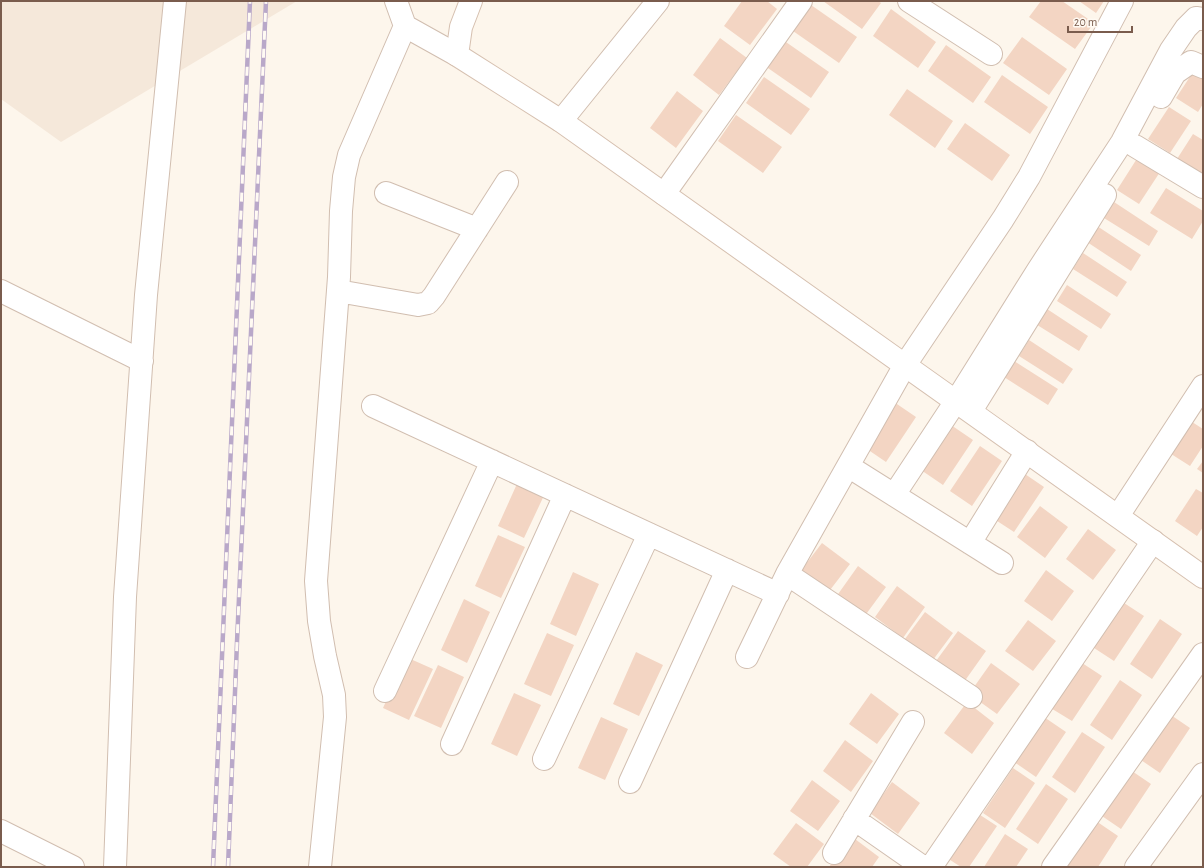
<svg xmlns="http://www.w3.org/2000/svg" width="1204" height="868" font-family="'Alegreya Sans',sans-serif">
<rect width="100%" height="100%" fill="#fdf6ec"/>
<path fill="#f5e8da" d="M1,1h296l-236,141 -60,-43z"/>
<path fill="#f3d5c3" d="M742,1h25l10,8 -27,36 -26,-19z
M823,1h55l3,2 -19,26z
M1041,1h21l32,22 -19,26 -46,-32z
M1079,1h25l-8,12z
M811,5l46,32 -18,26 -46,-32z
M891,9l45,33 -18,26 -45,-32z
M1022,37l45,32 -18,26 -46,-32z
M720,38l27,20 -28,37 -26,-20z
M783,40l46,32 -18,26 -46,-32z
M946,45l45,32 -18,26 -45,-32z
M1197,66l6,4v34l-5,8 -22,-14z
M1002,75l46,32 -18,27 -46,-32z
M764,77l46,32 -19,26 -45,-32z
M907,89l46,32 -18,27 -46,-33z
M677,91l26,20 -27,37 -26,-20z
M1169,107l22,14 -21,32 -22,-14z
M736,115l46,32 -19,26 -45,-32z
M965,123l45,32 -18,26 -45,-32z
M1193,134l10,6v35l-26,-16z
M1138,157l22,15 -21,32 -22,-14z
M1166,188l37,23v10l-11,18 -42,-26z
M1114,202l44,29 -9,15 -45,-28z
M1097,226l44,29 -10,16 -44,-29z
M1083,253l44,29 -10,15 -44,-28z
M1067,285l44,29 -10,15 -44,-28z
M1044,307l44,29 -9,15 -45,-28z
M1029,340l44,29 -10,15 -44,-28z
M1014,361l44,28 -10,16 -44,-28z
M894,402l22,15 -30,45 -22,-15z
M1189,420l14,9v17l-13,20 -22,-14z
M951,425l22,15 -30,45 -22,-15z
M980,446l22,15 -30,45 -22,-15z
M1203,461v12l-6,-4z
M1022,472l22,15 -30,45 -23,-15z
M521,475l27,12 -24,51 -26,-12z
M1196,489l7,4v34l-6,9 -22,-15z
M1040,506l28,21 -23,31 -28,-21z
M1088,529l28,21 -23,30 -27,-21z
M498,535l27,12 -24,51 -26,-12z
M822,543l28,21 -23,30 -28,-21z
M858,566l28,21 -22,30 -28,-20z
M1046,570l28,21 -22,30 -28,-20z
M573,572l26,12 -23,52 -26,-12z
M897,586l28,21 -22,31 -28,-21z
M464,599l26,13 -23,51 -26,-13z
M1121,601l23,15 -30,45 -23,-15z
M925,612l28,21 -23,31 -28,-21z
M1160,619l22,15 -30,45 -22,-15z
M1028,620l28,21 -23,30 -28,-20z
M958,631l28,20 -22,31 -28,-21z
M547,633l27,12 -23,51 -27,-12z
M636,652l27,13 -24,51 -26,-12z
M406,657l27,12 -24,51 -26,-12z
M1079,661l23,15 -30,45 -23,-14z
M991,663l29,21 -23,30 -28,-20z
M438,665l26,12 -23,51 -27,-12z
M1120,680l22,15 -30,45 -22,-15z
M514,693l27,12 -24,51 -26,-12z
M871,693l28,21 -22,30 -28,-20z
M967,702l27,21 -22,31 -28,-21z
M1168,713l22,15 -30,45 -22,-15z
M601,717l27,12 -23,51 -27,-12z
M1044,717l22,15 -30,45 -22,-15z
M1082,732l23,15 -30,46 -23,-16z
M845,740l28,21 -22,31 -28,-21z
M1013,768l22,15 -30,45 -22,-15z
M1129,769l22,15 -30,45 -22,-15z
M812,780l28,21 -22,30 -28,-20z
M892,782l28,21 -22,31 -28,-21z
M1046,784l22,15 -30,45 -22,-15z
M974,811l23,15 -28,41h-8l-17,-11z
M1096,821l22,15 -20,31h-33z
M796,823l28,21 -17,23h-16l-18,-13z
M1005,834l23,15 -12,18h-32z
M851,836l28,21 -7,10h-43z"/>
<g fill="none" stroke-linecap="round" stroke-linejoin="round">
<defs>
<path id="street" d="M396,1l9,25 52,29
M909,1l82,53
M1161,97l14,-24 16,-11 12,5
M561,121l97,-120
M1135,146l68,41
M386,193l91,36
M664,194l137,-193
M1,291l141,70
M338,291l80,14 10,-2 6,-7 73,-114
M373,406l405,188
M971,411l134,-216
M848,466l154,97
M894,495l62,-94 82,-131 84,-128 49,-92 15,-22 10,-10 7,1
M1118,516l85,-130
M970,543l57,-92
M787,574l184,123
M747,657l40,-83 118,-209 98,-146 26,-42 93,-176
M385,691l107,-230
M452,744l113,-249
M544,759l105,-225
M630,782l97,-212
M854,819l69,48
M1,831l72,36
M834,853l79,-131
M115,867l10,-270 21,-302 29,-294
M320,867l15,-150 -1,-22 -9,-39 -6,-35 -3,-40 23,-304 2,-66 3,-34 5,-22 56,-129
M931,867l222,-326
M1053,867l150,-213
M1136,867l67,-93"/>
<path id="secondary" d="M471,1l-10,26 -4,28 104,66 642,456"/>
</defs>
<use href="#street" stroke="#d1beb0" stroke-width="24"/>
<use href="#secondary" stroke="#d6c0b0" stroke-width="24"/>
<use href="#street" stroke="#fff" stroke-width="22"/>
<use href="#secondary" stroke="#fff" stroke-width="22"/>
<defs>
<path id="rail" d="M213,867l37,-866
M228,867l9,-225 29,-641"/>
</defs>
<use href="#rail" stroke="#b9a8c9" stroke-width="4.5"/>
<use href="#rail" stroke="#fffaf3" stroke-width="3" stroke-dasharray="9" stroke-linecap="butt"/>
</g>
<rect width="1204" height="868" fill="none" stroke="#7a5c4d" stroke-width="4"/>
<path d="M1068 26v6h64v-6" fill="none" stroke="#7a5c4d" stroke-width="2"/>
<text x="1074" y="26" font-size="12" fill="#7a5c4d" stroke="#fffaf3" stroke-width="3" paint-order="stroke">20 m</text>
</svg>
